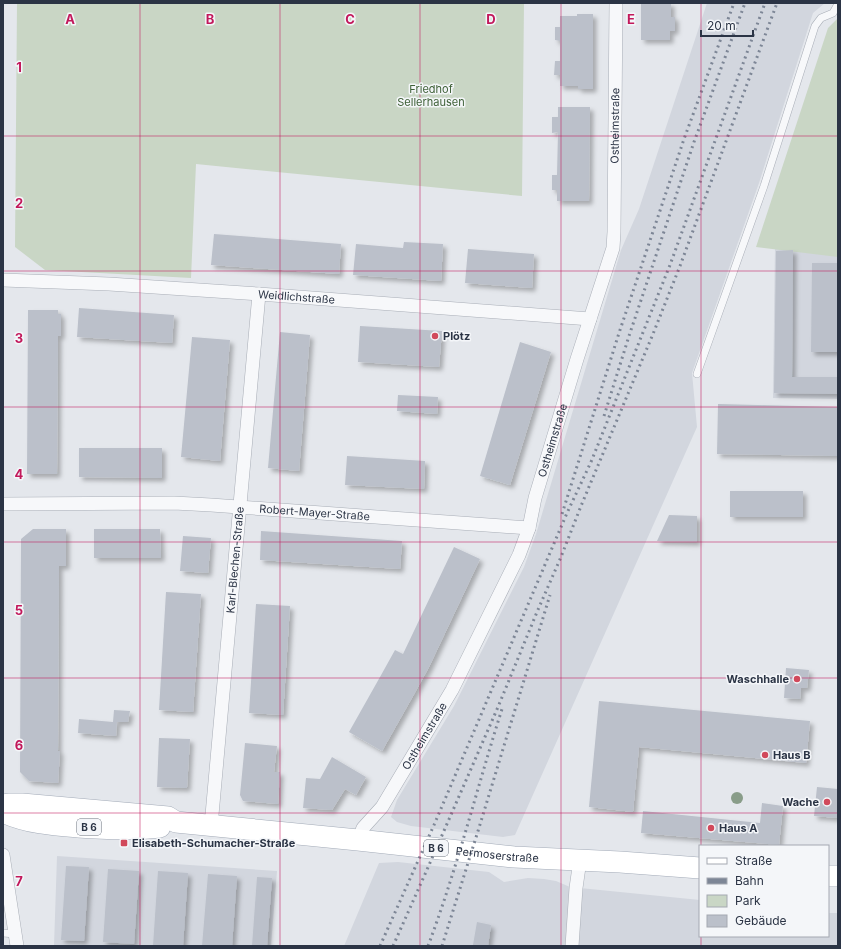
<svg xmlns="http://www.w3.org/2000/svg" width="841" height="949" font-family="Inter,sans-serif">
<defs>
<filter id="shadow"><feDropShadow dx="3.5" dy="3.5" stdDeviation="2" flood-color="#0004"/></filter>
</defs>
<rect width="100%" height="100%" fill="#e4e7ec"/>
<path fill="#d2d6de" d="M707,3h118l-12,10 -54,170 -67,190 5,54 -182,408 -12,2 -92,-11 -14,-4 -6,-5 6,-17 57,-94 70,-139 12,-33 85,-284 18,-41z
M775,248l63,8v143l-65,-1z
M57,856l220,15 -6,75h-217z
M398,862l91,10 15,10 24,-4 16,1 12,2 14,6 130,13v36h128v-23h10v33h-494l35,-83z"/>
<path fill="#c9d6c5" d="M17,3h507l-2,193 -326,-32 -5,114 -146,-8 -30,-23z
M838,18v239l-82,-10 72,-219z"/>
<path fill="#bbc0ca" filter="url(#shadow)" d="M641,3h30v14h4v14h-5v9h-29z
M577,14h16v75h-15v-3h-18v-11h-6l1,-14h5v-20l-5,-1v-13h5v-11h17z
M558,107h32l-1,94h-32v-11h-5v-15h5l1,-43 -6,1v-16h6z
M214,234l127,10 -2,30 -128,-9z
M404,242l39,2 -2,37 -88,-6 3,-31 47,4z
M468,249l66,5 -2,34 -67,-5z
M793,250l-1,127h46v17l-64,-1 2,-142z
M812,263h26v89h-27z
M79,308l95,7 -2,28 -95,-6z
M28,310h30v4h3v22h-3l-1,138h-30z
M360,326l82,5 -3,36 -81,-5z
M280,332l30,3 -11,136 -31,-3z
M192,337l38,3 -10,121 -39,-4z
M520,342l31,10 -41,133 -30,-9z
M398,395l40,2 -1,17 -40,-3z
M718,404l120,3v49l-121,-2z
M79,448h83v30l-83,-1z
M347,456l78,5 -1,28 -79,-4z
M730,491h73v26h-73z
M669,515l28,1v26l-40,-1z
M33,529h33v37h-7l-1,185h2l-2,32 -29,-2 -9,-9 1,-233z
M94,529h66l1,29h-67z
M261,531l141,10 -2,28 -140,-9z
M183,536l28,2 -3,35 -28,-2z
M454,547l26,12 -51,108 -16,29 -31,55 -33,-19 31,-55 15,-27 8,4z
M166,592l35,2 -8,118 -34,-2z
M256,604l34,2 -7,109 -34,-2z
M786,668l23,2 -2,18h-6l-1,11 -16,-1z
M599,701l211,20 -4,42 -167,-16 -6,65 -44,-5z
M114,710l16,1 -2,11h-11l-1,14 -38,-3 1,-14 34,3z
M159,738l31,1 -3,49 -30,-1z
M245,743l32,3 -3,26h6l-2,32 -35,-3 -3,-6z
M332,757l34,20 -10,18 -11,-6 -13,21 -29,-2 3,-30 14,1z
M817,787l21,2v29l-24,-2z
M762,803l21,3 -4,39 -138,-12 2,-22 117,12z
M66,866l23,1 -5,74 -23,-1z
M108,869l31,2 -5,73 -31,-2z
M158,871l30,2 -5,73h-30z
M208,874l29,2 -5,70h-30z
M257,877l15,1 -5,68h-15z
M477,922l14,3 -3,21 -15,-1z"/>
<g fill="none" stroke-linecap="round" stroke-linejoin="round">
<defs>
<path id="lane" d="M697,374l67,-188 51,-160 6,-8 12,-5 5,-9
M3,933l13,1"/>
<g id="street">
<path id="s1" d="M3,280l106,4 150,10 331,25"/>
<path id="s2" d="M3,504l171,-1 37,2 318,23"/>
<path id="s3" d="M211,826l48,-532"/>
<path id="s4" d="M358,840l5,-12 19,-21 70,-117 67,-135 10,-27 6,-30 42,-139 36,-111 1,-16 2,-229"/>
<path d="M3,855l14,91"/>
<path d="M572,946l4,-58 4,-28"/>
</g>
<g id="primary">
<path id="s5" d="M3,805l7,-1h12l146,13 8,5 182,18 156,17 106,5 80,6"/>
<path d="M3,812c23,11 50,13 75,15 28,2 55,3 82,0"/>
<path d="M828,876h10"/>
</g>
</defs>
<use href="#lane" stroke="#a9aeb7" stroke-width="8"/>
<use href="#street" stroke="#a9aeb7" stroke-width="14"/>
<use href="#primary" stroke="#a3abb8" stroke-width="22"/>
<use href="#lane" stroke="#f7f8fa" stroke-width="7"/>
<use href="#street" stroke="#f7f8fa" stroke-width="13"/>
<use href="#primary" stroke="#fff" stroke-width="21"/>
<path stroke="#7d8696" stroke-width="3" stroke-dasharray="2 4" stroke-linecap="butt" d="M604,416l25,-80 65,-194 51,-139
M562,514l57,-181 65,-194 50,-136
M380,946l54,-121 133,-312 24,-51 79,-197 95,-262
M393,946l33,-74 72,-165 39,-95 24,-55 20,-51 72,-172 27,-68 97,-263
M428,946c29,-77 49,-158 74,-237
M442,946l36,-115 72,-236"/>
</g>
<circle fill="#899d89" cx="737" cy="798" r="6"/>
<path fill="none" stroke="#c2185b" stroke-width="1" stroke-opacity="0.55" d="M140,3v943M280,3v943M420,3v943M561,3v943M701,3v843M3,136h835M3,271h835M3,407h835M3,542h835M3,678h835M3,813h835M701,936v10"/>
<g fill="#d1495b" stroke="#f4f6f9" stroke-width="1.5">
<circle cx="435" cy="336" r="4"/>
<circle cx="797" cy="679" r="4"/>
<circle cx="765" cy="755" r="4"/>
<circle cx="827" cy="802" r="4"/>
<circle cx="711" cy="828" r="4"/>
<rect x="120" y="839" width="8" height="8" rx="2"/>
</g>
<g text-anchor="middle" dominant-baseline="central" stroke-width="3" stroke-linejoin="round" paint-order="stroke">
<g fill="#f4f6f9" stroke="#676e7b" stroke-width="1">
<rect x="77" y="819" width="24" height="16" rx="3"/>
<rect x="424" y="840" width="24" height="16" rx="3"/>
</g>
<g font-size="10" font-weight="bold" fill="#2b3445">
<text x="89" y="827">B 6</text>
<text x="436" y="848">B 6</text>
</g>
<g font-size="11" fill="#3f6138" stroke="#f4f6f9">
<text x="431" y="89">Friedhof<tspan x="431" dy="13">Sellerhausen</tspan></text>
</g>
<g font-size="11" fill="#2b3445" stroke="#f4f6f9">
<text stroke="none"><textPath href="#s4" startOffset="772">Ostheimstraße</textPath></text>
<text stroke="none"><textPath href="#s1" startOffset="294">Weidlichstraße</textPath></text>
<text stroke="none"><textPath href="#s4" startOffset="448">Ostheimstraße</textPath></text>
<text stroke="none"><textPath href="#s2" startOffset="312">Robert-Mayer-Straße</textPath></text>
<text stroke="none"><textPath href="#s3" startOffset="267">Karl-Blechen-Straße</textPath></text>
<text stroke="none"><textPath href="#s4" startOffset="124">Ostheimstraße</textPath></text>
<text stroke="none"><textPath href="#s5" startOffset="498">Permoserstraße</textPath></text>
</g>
<g font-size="11" font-weight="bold" fill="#2b3445" stroke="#f4f6f9" text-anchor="start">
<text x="443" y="336">Plötz</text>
<text x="789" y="679" text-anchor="end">Waschhalle</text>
<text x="773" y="755">Haus B</text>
<text x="819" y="802" text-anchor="end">Wache</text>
<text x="719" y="828">Haus A</text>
<text x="132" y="843">Elisabeth-Schumacher-Straße</text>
</g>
</g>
<g font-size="13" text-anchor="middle" font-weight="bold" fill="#c2185b" stroke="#f4f6f9" stroke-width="3" stroke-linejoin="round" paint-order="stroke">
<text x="70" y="24">A</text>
<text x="210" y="24">B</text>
<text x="350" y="24">C</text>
<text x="491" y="24">D</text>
<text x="631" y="24">E</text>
<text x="19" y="72">1</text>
<text x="19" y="208">2</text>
<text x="19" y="343">3</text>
<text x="19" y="479">4</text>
<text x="19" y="615">5</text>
<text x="19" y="750">6</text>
<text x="19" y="886">7</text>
</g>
<rect width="841" height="949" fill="none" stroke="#2b3445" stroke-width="8"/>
<rect x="699" y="845" width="130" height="92" fill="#f4f6f9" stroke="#a4a8b1"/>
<rect x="707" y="858" width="20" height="6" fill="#ffffff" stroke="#a4a8b1"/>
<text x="735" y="865" font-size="12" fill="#2b3445">Straße</text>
<rect x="707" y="878" width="20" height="6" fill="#7d8696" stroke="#a4a8b1"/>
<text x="735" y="885" font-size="12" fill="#2b3445">Bahn</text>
<rect x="707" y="895" width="20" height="12" fill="#c9d6c5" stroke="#a4a8b1"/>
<text x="735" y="905" font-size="12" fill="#2b3445">Park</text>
<rect x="707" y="915" width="20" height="12" fill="#bbc0ca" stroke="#a4a8b1"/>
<text x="735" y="925" font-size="12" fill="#2b3445">Gebäude</text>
<path d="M701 30v6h52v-6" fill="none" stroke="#2b3445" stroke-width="2"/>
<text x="707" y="30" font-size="12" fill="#2b3445" stroke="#f4f6f9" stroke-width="3" paint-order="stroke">20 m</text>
</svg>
